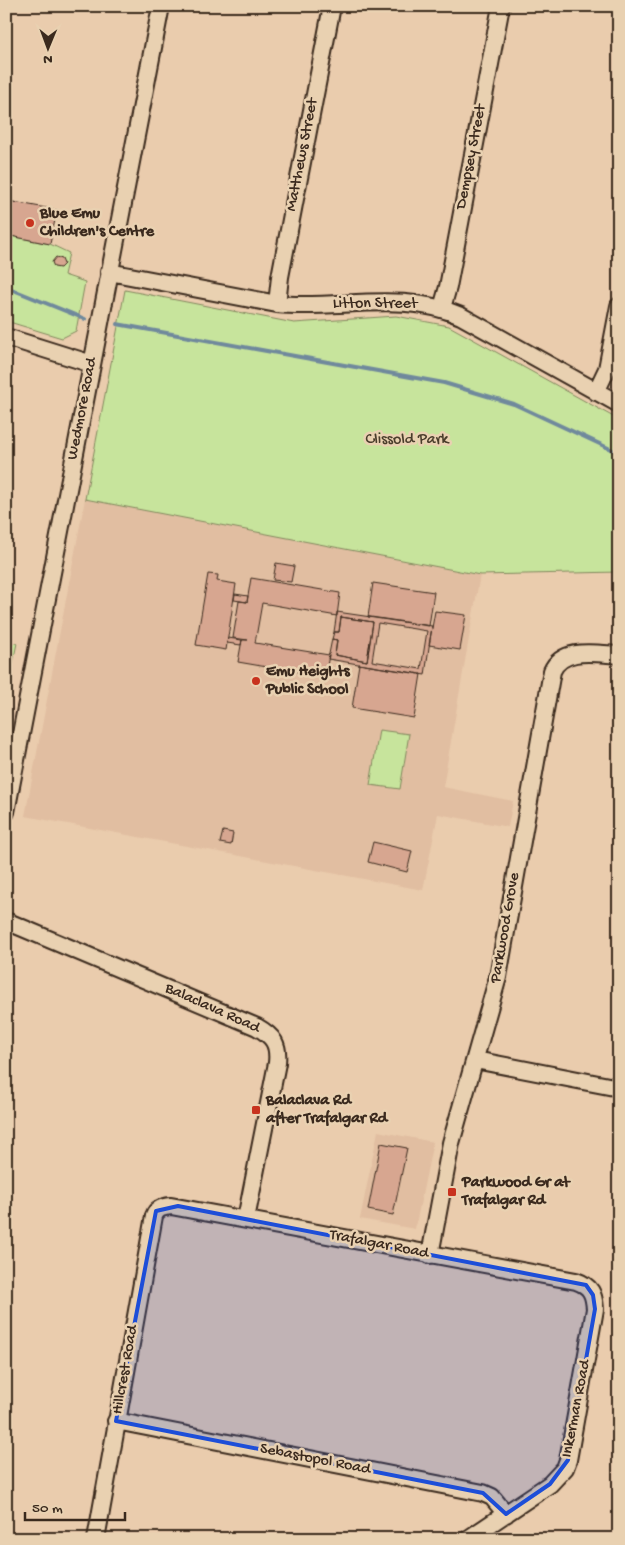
<svg xmlns="http://www.w3.org/2000/svg" width="625" height="1545" font-family="'Gochi Hand',sans-serif">
<rect width="100%" height="100%" fill="#eaccad"/>
<filter id="ink" filterUnits="userSpaceOnUse"><feTurbulence type="fractalNoise" baseFrequency=".02" numOctaves="2"/><feDisplacementMap in="SourceGraphic" scale="10" xChannelSelector="R" yChannelSelector="G"/><feConvolveMatrix kernelMatrix="1 2 1 2 8 2 1 2 1" color-interpolation-filters="sRGB"/></filter>
<g filter="url(#ink)">
<path fill="#e1bea1" d="M85,499l395,76 -37,212 70,14 -5,26 -70,-13 -15,76 -398,-74z
M378,1131l55,11 -18,87 -55,-10z"/>
<path fill="#c7e49c" stroke="#81875d" d="M6,235l44,9 19,9 -5,22 21,7 -9,49 -14,7 -56,-17z
M125,290l169,33 102,-7 53,10 170,94v152l-139,3 -395,-76z
M17,643l-11,54v-53z
M379,730l30,4 -9,55 -30,-4z"/>
<g fill="none" stroke-linecap="round" stroke-linejoin="round">
<path stroke="#6f899c" stroke-width="4" d="M6,287l79,32
M117,324l327,59 70,21 105,49"/>
</g>
<path fill="#d7a690" stroke="#3b2a1e" fill-rule="evenodd" d="M8,201l49,9 -7,34 -44,-9v-23z
M56,257l6,2 2,5 -4,4 -6,-1 -2,-5z
M276,563l18,3 -3,16 -18,-2z
M208,574l10,1 -1,6 19,3 -10,66 -30,-5z
M251,578l89,15 -3,23 -75,-13 -7,40 74,12 -4,22 -87,-15 4,-22h6l-15,-2 6,-37 8,1z
M373,583l61,9 -5,34 -61,-9z
M235,594l13,2 -1,6 -13,-2z
M435,611l31,4 -6,35 -31,-5z
M337,612l95,14 -7,49 -97,-16 4,-20 5,1 -2,15 32,6 6,-39 -32,-5 -2,15h-5zM378,623l49,8 -6,38 -49,-8z
M341,617l32,5 -6,39 -32,-6 2,-15 -5,-1 2,-7h5z
M228,638l14,2 -1,5 -14,-2z
M359,664l62,10 -7,44 -62,-10z
M223,831l10,2 -2,12 -11,-2z
M373,842l39,9 -5,21 -39,-10z
M381,1143l26,5 -14,67 -25,-5z"/>
<g fill="none" stroke-linecap="round" stroke-linejoin="round">
<defs>
<path id="minor" d="M109,272l168,32c62,6 125,-14 184,12l158,88
M277,304l3,-27 52,-271
M442,308l6,-21 53,-281
M6,337l86,27
M596,392l11,-23 12,-63
M6,812l155,-806
M6,921l251,106c16,9 22,17 20,36l-31,156
M475,1060l144,28
M430,1255l21,-112 47,-166 54,-306c11,-25 45,-17 67,-16
M116,1421l367,72 9,4 14,17
M96,1539l58,-323c3,-8 9,-9 17,-10l405,75c15,5 18,13 19,28l-27,151 -3,8 -15,16 -82,55"/>
</defs>
<use href="#minor" stroke="#3b2a1e" stroke-width="20"/>
<use href="#minor" stroke="#e9d1b1" stroke-width="16"/>
</g>
</g>
<path fill="#1d4ed8" fill-opacity="0.2" stroke="#1d4ed8" stroke-width="4" stroke-linejoin="round" d="M178,1206l408,79 7,10 2,14 -27,151 -18,24 -44,30 -23,-21 -367,-72 40,-210z"/>
<g fill="#c8321e" stroke="#e9d1b1" stroke-width="2">
<circle cx="30" cy="223" r="5"/>
<circle cx="256" cy="681" r="5"/>
<rect x="251" y="1105" width="10" height="10" rx="2.5"/>
<rect x="447" y="1187" width="10" height="10" rx="2.5"/>
</g>
<g text-anchor="middle" dominant-baseline="central" stroke-width="5" stroke-linejoin="round" paint-order="stroke">
<g font-size="16" fill="#3b2a1e" stroke="#e9d1b1">
<text transform="translate(303 155) rotate(-79)">Matthews Street</text>
<text transform="translate(472 157) rotate(-79)">Dempsey Street</text>
<text x="375" y="304">Litton Street</text>
<text transform="translate(83 409) rotate(-79)">Wedmore Road</text>
<text transform="translate(506 928) rotate(-80)">Parkwood Grove</text>
<text transform="translate(212 1009) rotate(24)">Balaclava Road</text>
<text transform="translate(379 1245) rotate(11)">Trafalgar Road</text>
<text transform="translate(126 1370) rotate(-80)">Hillcrest Road</text>
<text transform="translate(577 1409) rotate(-79)">Inkerman Road</text>
<text transform="translate(315 1460) rotate(11)">Sebastopol Road</text>
</g>
<g font-size="16" font-weight="bold" fill="#3b2a1e" stroke="#e9d1b1" text-anchor="start">
<text x="40" y="214">Blue Emu<tspan x="40" dy="18">Children's Centre</tspan></text>
<text x="266" y="672">Emu Heights<tspan x="266" dy="18">Public School</tspan></text>
<text x="266" y="1101">Balaclava Rd<tspan x="266" dy="18">after Trafalgar Rd</tspan></text>
<text x="462" y="1183">Parkwood Gr at<tspan x="462" dy="18">Trafalgar Rd</tspan></text>
</g>
<g font-size="16" fill="#493d2b" stroke="#e9d1b1">
<text x="407" y="440">Clissold Park</text>
</g>
</g>
<rect width="625" height="1545" fill="none" stroke="#e9d1b1" stroke-width="25"/>
<rect x="12" y="12" width="600" height="1520" fill="none" stroke="#3b2a1e" stroke-width="2" filter="url(#ink)"/>
<g transform="translate(48 48) rotate(181)" stroke="#e9d1b1" stroke-width="4" paint-order="stroke">
<path d="M0-4L9 19L0 12L-9 19Z" fill="#3b2a1e"/>
<text y="-8" font-size="14" font-weight="bold" text-anchor="middle" fill="#3b2a1e">N</text>
</g>
<path d="M25 1512v8h100v-8" fill="none" stroke="#3b2a1e" stroke-width="2.5"/>
<text x="32" y="1512" font-size="15" fill="#3b2a1e" stroke="#e9d1b1" stroke-width="4" paint-order="stroke">50 m</text>
</svg>
